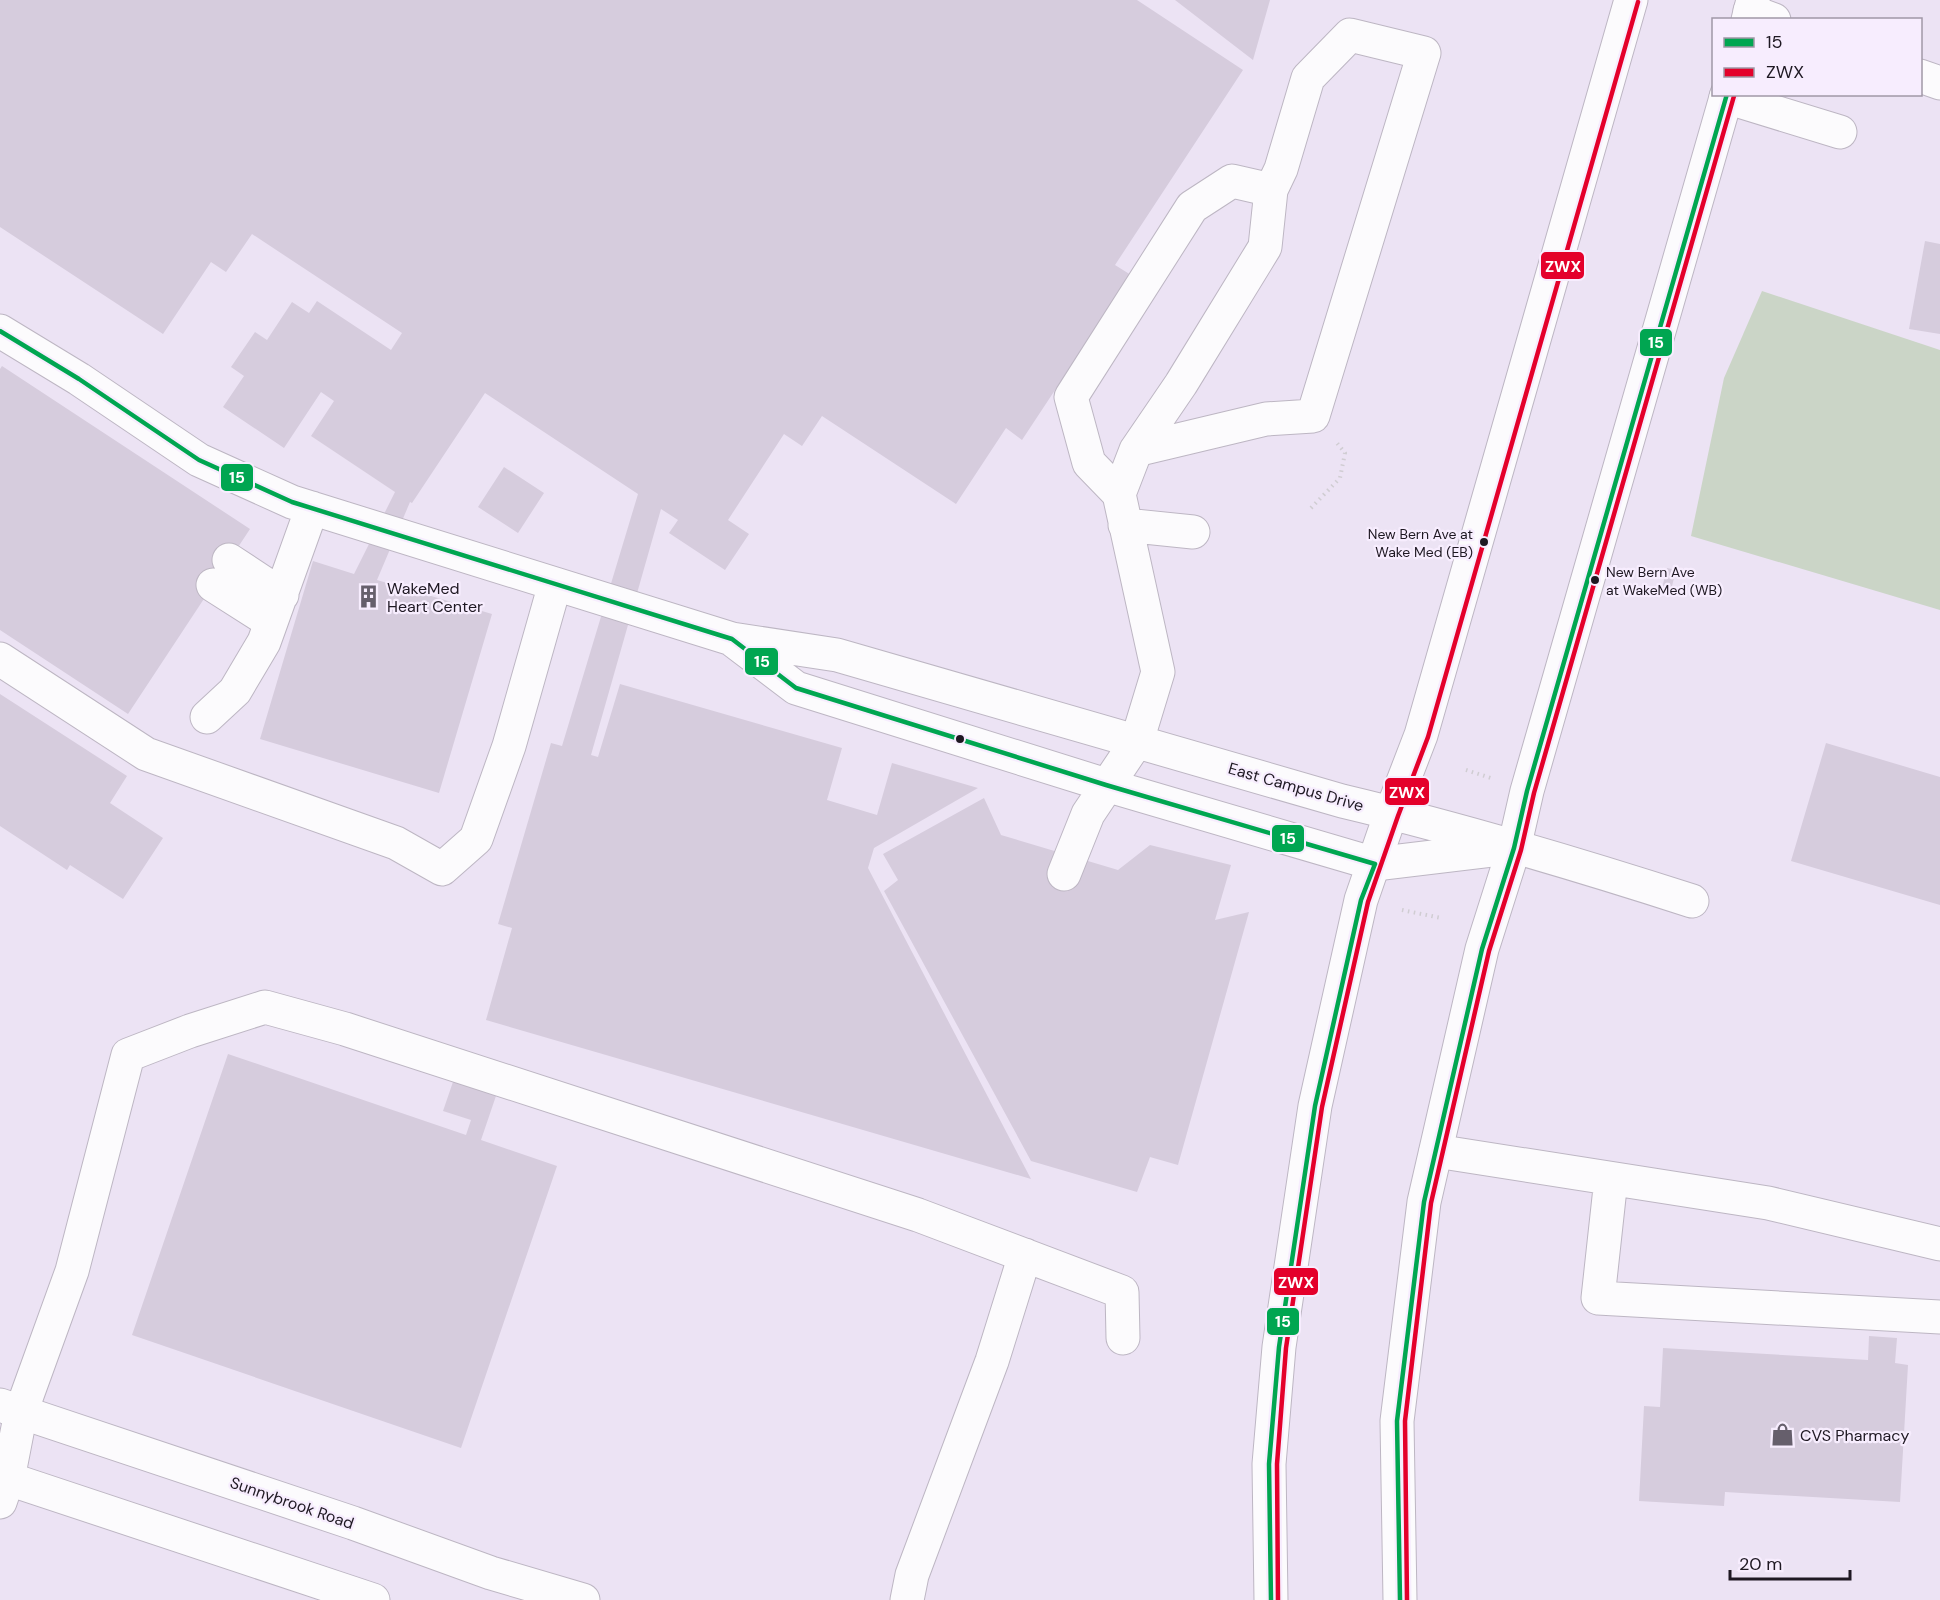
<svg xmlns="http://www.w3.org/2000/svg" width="1940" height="1600" font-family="'DM Sans',sans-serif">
<rect width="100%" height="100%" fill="#ece3f4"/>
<path fill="#cbd5c7" d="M1762,291l178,59v260l-249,-74 33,-158z"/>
<path fill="#d6ccdd" d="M0,0h1137l106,70 -128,195 16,10 -109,165 -16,-12 -50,76 -134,-88 -20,30 -18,-12 -56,86 21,14 -24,36 -56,-37 9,-13 -17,-11 -70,246 7,2 22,-73 222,64 -15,52 50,15 15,-52 86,25 -104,60 -6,20 163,311 -545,-159 26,-92 -14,-4 53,-181 11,3 76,-252 -153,-101 -73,110 -2,-1 -33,78 115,34 -53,179 -179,-54 53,-178 41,13 41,-82 -84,-56 23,-35 -13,-9 -37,56 -61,-41 21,-31 -13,-9 24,-35 12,8 25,-38 17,11 8,-12 74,49 11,-17 -150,-99 -26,38 -15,-10 -48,72 -163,-107z
M1175,0h95l-17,60z
M1925,241l15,3v90l-31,-5z
M2,366l248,163 -122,185 -128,-84v-261z
M504,467l40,26 -26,40 -40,-26z
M1667,568l9,2 -5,20 -9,-2z
M0,694l127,82 -17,27 53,35 -40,61 -53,-34 -3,5 -67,-44z
M1826,743l114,34v128l-149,-44z
M984,798l17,37 117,35 32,-25 81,20 -16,55 34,-8 -71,253 -28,-8 -13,35 -106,-31 -147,-270 14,-11 -15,-26z
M228,1054l238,81 5,-15 -28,-9 12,-35 43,14 -17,50 76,26 -96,282 -329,-113z
M1869,1336l28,2 -2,25 13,2 -8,137 -175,-10 -1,14 -85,-5 5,-95 16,1 3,-59 205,12z"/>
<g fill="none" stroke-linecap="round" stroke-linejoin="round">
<defs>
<path id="minor" d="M1750,11l24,9
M1920,76l20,7
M1726,97l114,35
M0,331l79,48 120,81 93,42 440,137 105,16 505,146c118,28 235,63 350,100
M1119,494l17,-44 45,-66 84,-137 6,-57 10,-21 27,-91 42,-43 74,18 -111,363 -47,3 -130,31
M1125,525l68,7
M229,560l53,35
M213,585l58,37
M734,641l62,47 310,97 269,79 125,-15
M0,659l146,95 250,89 46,26 34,-30 33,-93 46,-162
M207,717l28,-26 29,-49 48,-134
M1064,874l24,-60 49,-73 21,-69 -39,-178 -30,-31 -18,-66 121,-190 40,-26 39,9
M1436,1151l332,52 172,41
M1611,1179l-13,119 342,19
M0,1502l8,-23 13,-67 51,-141 56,-216 62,-24 75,-24 80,22 573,186 204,77 1,46
M907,1600l5,-25 80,-214 33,-106"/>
<path id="major" d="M1748,20l5,-20
M0,1405l353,118 138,50 92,27
M0,1476l373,124
M1271,1600l-2,-136 10,-117 36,-241 46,-206 30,-87 30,-78 210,-735
M1400,1600l-3,-179 27,-219 58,-253 32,-101 13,-57 200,-697"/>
</defs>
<use href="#minor" stroke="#bdb6c3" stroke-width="35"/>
<use href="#major" stroke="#bdb6c3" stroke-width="35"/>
<path stroke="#d0cdd2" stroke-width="4" stroke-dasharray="1.5 4.5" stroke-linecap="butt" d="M1311,508l29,-30 5,-25 -8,-10
M1466,770l28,9
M1402,910l39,8"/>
<use href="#minor" stroke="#fcfbfd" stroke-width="33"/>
<use href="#major" stroke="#fcfbfd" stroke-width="33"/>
<defs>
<path id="bus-1" d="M0,331l79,48 120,81 93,42 440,137 64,49 310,97 269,79 -14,36 -46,206 -36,241 -10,117 2,136
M1400,1600l-3,-179 27,-219 58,-253 32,-101 13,-57 200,-697"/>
<path id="bus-2" d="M1278,1600l-1,-136 9,-116 36,-241 46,-205 30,-86 30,-79 210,-735
M1407,1600l-2,-179 26,-218 58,-252 32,-101 13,-57 200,-697"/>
</defs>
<use href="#bus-1" stroke="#f7edfe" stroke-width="9"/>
<use href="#bus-2" stroke="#f7edfe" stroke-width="9"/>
<use href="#bus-1" stroke="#00a651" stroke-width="4.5"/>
<use href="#bus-2" stroke="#e4002b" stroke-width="4.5"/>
</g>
<defs>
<symbol id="building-bare" viewBox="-9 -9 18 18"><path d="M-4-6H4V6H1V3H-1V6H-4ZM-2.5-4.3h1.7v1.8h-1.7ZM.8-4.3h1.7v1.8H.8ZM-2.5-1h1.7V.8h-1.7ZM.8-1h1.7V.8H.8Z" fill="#665f6c" stroke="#f7edfe" stroke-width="2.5" paint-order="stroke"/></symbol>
<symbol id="shop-bare" viewBox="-9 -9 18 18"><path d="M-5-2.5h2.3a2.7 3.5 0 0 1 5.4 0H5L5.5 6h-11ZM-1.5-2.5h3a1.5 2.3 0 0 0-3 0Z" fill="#665f6c" stroke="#f7edfe" stroke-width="2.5" paint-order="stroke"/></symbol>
</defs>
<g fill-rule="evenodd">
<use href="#building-bare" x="352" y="580" width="33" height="33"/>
<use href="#shop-bare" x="1766" y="1418" width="33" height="33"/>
</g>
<g fill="#1e1822" stroke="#f7edfe" stroke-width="2">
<circle cx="1484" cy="542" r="5"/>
<circle cx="1595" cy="580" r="5"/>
<circle cx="960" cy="739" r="5"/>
</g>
<g text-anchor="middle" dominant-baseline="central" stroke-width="4.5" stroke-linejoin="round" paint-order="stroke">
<g font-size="14" fill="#1e1822" stroke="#f7edfe" text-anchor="end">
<text x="1473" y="534">New Bern Ave at<tspan x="1473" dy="18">Wake Med (EB)</tspan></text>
<text x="1606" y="572" text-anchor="start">New Bern Ave<tspan x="1606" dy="18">at WakeMed (WB)</tspan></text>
</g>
<g font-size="16" fill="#1e1822" stroke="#f7edfe" text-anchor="start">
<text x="387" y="588">WakeMed<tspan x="387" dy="18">Heart Center</tspan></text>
<text x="1800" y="1435">CVS Pharmacy</text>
</g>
<g font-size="16" fill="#1e1822" stroke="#f7edfe">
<text transform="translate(1296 787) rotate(16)">East Campus Drive</text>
<text transform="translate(292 1503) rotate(19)">Sunnybrook Road</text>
</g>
</g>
<g stroke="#f7edfe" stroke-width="2">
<rect x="1540" y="251" width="45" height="29" rx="6" fill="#e4002b"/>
<rect x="1639" y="328" width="34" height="29" rx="6" fill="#00a651"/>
<rect x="220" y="463" width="34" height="29" rx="6" fill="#00a651"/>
<rect x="744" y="647" width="35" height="29" rx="6" fill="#00a651"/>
<rect x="1384" y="777" width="46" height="29" rx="6" fill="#e4002b"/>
<rect x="1271" y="824" width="34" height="29" rx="6" fill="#00a651"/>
<rect x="1273" y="1267" width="46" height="29" rx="6" fill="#e4002b"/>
<rect x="1266" y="1307" width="34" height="29" rx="6" fill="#00a651"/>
</g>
<g font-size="16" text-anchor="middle" font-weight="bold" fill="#fff">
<text x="1563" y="272">ZWX</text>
<text x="1656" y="348">15</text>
<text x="237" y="483">15</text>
<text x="762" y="667">15</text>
<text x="1407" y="798">ZWX</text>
<text x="1288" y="844">15</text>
<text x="1296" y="1288">ZWX</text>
<text x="1283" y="1327">15</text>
</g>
<rect x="1712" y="18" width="210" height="78" fill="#f7edfe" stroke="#a098a6" stroke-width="1.5"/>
<rect x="1724" y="38" width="30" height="9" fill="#00a651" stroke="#a098a6" stroke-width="1.5"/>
<text x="1766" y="48" font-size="18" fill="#1e1822">15</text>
<rect x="1724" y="68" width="30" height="9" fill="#e4002b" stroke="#a098a6" stroke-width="1.5"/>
<text x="1766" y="78" font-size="18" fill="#1e1822">ZWX</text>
<path d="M1730 1570v9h120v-9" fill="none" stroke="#1e1822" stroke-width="3"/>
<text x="1739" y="1570" font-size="18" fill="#1e1822" stroke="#f7edfe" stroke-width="4.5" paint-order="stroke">20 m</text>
</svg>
